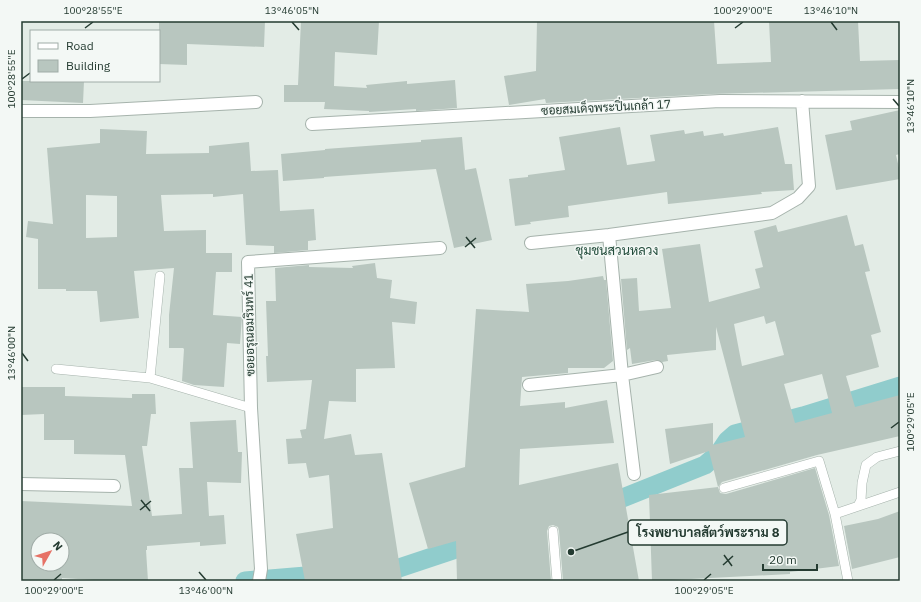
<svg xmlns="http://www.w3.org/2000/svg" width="921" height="602" font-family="'IBM Plex Sans',Sarabun,sans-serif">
<rect width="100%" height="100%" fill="#e3ece6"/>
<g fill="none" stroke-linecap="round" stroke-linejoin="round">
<path stroke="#90cccc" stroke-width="19" d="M600,507l105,-42 14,-12 8,-12 8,-7 68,-18 97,-30
M375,571l21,-2 84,-28
M245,581l85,-7"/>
</g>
<path fill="#b8c6bf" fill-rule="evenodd" d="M159,21h106l-1,26 -77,-3v21l-28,-1z
M301,21h78l-2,34 -42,-3 -1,34 33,2 -1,-3 41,-4v3l48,-4 2,28 -41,3v-2l-47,3v-1l-45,-2 1,-7h-41v-17h14z
M537,21h177l3,43 54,-2 -2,-41h89l2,40 40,-1v29l-189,5 -165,9 -1,-4 -36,6 -5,-29 32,-5z
M21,81h63l-1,22 -62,-3z
M900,110v44l-4,1 4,17v7l-64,11 -11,-55 27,-5 -2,-9z
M620,127l7,38 28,-4 -5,-26 34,-5 1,4 18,-3 1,5 19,-3 1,3 54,-9 7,37h7l2,26 -33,2 1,2 -94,10 -1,-12 -99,14 1,11 -39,5 1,2 -16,2 -6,-47 19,-2v-2l37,-5 -6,-33z
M100,129l47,2 -1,23 63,-1v-7l40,-4 2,29 27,-1 2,41 34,-2 2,31 -8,1v9l-34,3v-7l-28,-1 -3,-51 -30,3v-3l-52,1 3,36 42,-1v23h26v19h-16l-3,43 29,2 -2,27 -13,-1 -3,44 -30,-2 -12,-4 2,-32 -1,-1h-14v-33l5,-47 -40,3 5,47 -39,4 -3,-31h-31v-2h-28v-50l-12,-2 2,-16 25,3 -6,-76 53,-5zM86,195l31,1v41l-31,1z
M462,137l3,33 11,-2 16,72 -38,8 -18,-79 -112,8v1l-41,3 -2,-27 44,-4v-1l96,-7v-2z
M847,215l8,31 8,-2 7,27 -5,1 16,60 -10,3 8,32 -33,9 9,31 45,-12v41l-83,19 -95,27 -4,5 2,6 6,1 89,-26 14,47 10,51 -49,6v2l-138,7 -3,-86 69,-8 -9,-36 -39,13 -5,-35 48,-6v22l32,-8 -29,-110v23l-49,5 1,6 -6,1 -6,-2 -24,4 -2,-16 -3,2 -6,-71 16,-1 2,33 32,-3 -9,-59 38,-5 9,58 51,-14 -5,-19 8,-2 -9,-36 22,-6 2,7zM764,316l2,8 9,-3 9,34 -42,11 -8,-42zM822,374l10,39 -37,10 -11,-39z
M375,263l2,15 15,2 -2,18 27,4 -2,22 -23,-2 3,46 -39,1v33l-27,-1 -5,38 27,-5 4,21 27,-2 20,128h-97l-9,-47 37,-6 -4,-53 -20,3 -3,-15 -18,1 -2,-25 16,-1 -2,-8 6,-1 6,-49 -45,2 -1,-26h2l-2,-55h10l-1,-33 34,-3v2l44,1 -1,-2z
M603,276l1,4h2l7,81 -9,7h-36v5l-46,4 -2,29 45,-4v6l42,-8 7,43 -94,6 -1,36 99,-22 21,118h-51l-1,-1 -24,1 -4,-50 -1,-4 -5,-2 -4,1 -2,5 4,50h-94l-1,-40 -28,8 -19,-66 56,-16 11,-158 53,3 -3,-28 42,-3z
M21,387h44v9l67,2v-4h23l1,20h-5l-4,32h-5l10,70 30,-2 -3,-46h14l-3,-46 46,-2 2,32h4l-1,31 -34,-1 2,34 15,-1 2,29 -26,2v-4l-53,4v4h-1l2,31h-38l-48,-3v3h-41v-80l111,5 -7,-51 -51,-1v-14h-30v-26l-23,1zM38,540h24v24h-24z
M900,511v46l-48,12 -8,-43 34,-7z"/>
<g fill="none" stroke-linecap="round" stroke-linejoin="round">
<defs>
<path id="lane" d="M56,369l94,9 101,30
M150,378l10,-102
M724,488l95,-27 16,53 13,67
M858,506l3,-6 1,-17 4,-18 11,-8 23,-6
M835,514l65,-22
M553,531l4,50"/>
<path id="street" d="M21,111h69l166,-9
M312,124l408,-23 180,1
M609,235l13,140 12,99
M531,243l78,-8 163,-22 26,-15 11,-12 -7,-85
M529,385l93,-10 35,-8
M21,484l93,2
M259,581l2,-12 -10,-161 -3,-146 192,-14"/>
</defs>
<use href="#lane" stroke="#a6b3ac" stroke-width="10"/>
<use href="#street" stroke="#a6b3ac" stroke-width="14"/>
<use href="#lane" stroke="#fff" stroke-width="9"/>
<use href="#street" stroke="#fff" stroke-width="12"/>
</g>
<path fill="none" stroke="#243b31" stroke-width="1.5" d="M292,22l7,8M831,22l6,8M85,28l8,-6M735,28l8,-6M22,79l8,-6M893,99l6,7M466,237l9,11M465,247l11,-9M22,353l6,8M891,428l8,-6M141,500l9,11M140,510l11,-9M724,555l8,11M723,565l10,-9M199,572l7,8M54,580l7,-6M704,580l7,-6"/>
<g text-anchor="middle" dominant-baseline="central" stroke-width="3" stroke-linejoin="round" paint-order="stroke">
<g font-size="12" fill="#243b31" stroke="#f3f8f5">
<text transform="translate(606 107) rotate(-3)">ซอยสมเด็จพระปิ่นเกล้า 17</text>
<text transform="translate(249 325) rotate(-91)">ซอยอรุณอมรินทร์ 41</text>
</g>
<g font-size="13" fill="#224c3b" stroke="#f3f8f5">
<text x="617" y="250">ชุมชนสวนหลวง</text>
</g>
</g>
<path fill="none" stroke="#243b31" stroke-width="1.5" d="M571 552L628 532"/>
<circle fill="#243b31" stroke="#f3f8f5" stroke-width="1.5" cx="571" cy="552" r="4"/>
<rect fill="#f3f8f5" stroke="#243b31" stroke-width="1.5" x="628" y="520" width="159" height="25" rx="4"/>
<g font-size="13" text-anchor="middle" font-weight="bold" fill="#243b31">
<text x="708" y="537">โรงพยาบาลสัตว์พระราม 8</text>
</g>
<rect width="921" height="602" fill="none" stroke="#f3f8f5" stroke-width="44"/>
<rect x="30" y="30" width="130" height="52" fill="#f3f8f5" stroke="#a0aca7"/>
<rect x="38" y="43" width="20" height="6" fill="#ffffff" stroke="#a0aca7"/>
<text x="66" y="50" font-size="12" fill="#243b31">Road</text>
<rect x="38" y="60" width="20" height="12" fill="#b8c6bf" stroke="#a0aca7"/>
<text x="66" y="70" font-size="12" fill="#243b31">Building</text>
<g transform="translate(50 552) rotate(51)"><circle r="19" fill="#f3f8f5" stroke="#a0aca7"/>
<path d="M0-3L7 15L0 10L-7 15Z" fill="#e67266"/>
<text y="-6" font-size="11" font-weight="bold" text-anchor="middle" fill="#243b31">N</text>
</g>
<path d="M763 564v6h54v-6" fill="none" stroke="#243b31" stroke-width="2"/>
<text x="769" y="564" font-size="12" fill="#243b31" stroke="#f3f8f5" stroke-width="3" paint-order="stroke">20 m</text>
<rect x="22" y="22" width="877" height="558" fill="none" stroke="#243b31" stroke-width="1.5"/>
<g font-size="10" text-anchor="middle" fill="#243b31">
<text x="93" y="14">100°28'55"E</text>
<text x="292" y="14">13°46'05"N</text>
<text x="743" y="14">100°29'00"E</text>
<text x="831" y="14">13°46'10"N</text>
<text transform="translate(11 79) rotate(-90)" y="4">100°28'55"E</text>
<text transform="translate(910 106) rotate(-90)" y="4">13°46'10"N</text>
<text transform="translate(11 353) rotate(-90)" y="4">13°46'00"N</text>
<text transform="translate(910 422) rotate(-90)" y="4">100°29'05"E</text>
<text x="54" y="594">100°29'00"E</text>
<text x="206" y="594">13°46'00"N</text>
<text x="704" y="594">100°29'05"E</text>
</g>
</svg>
